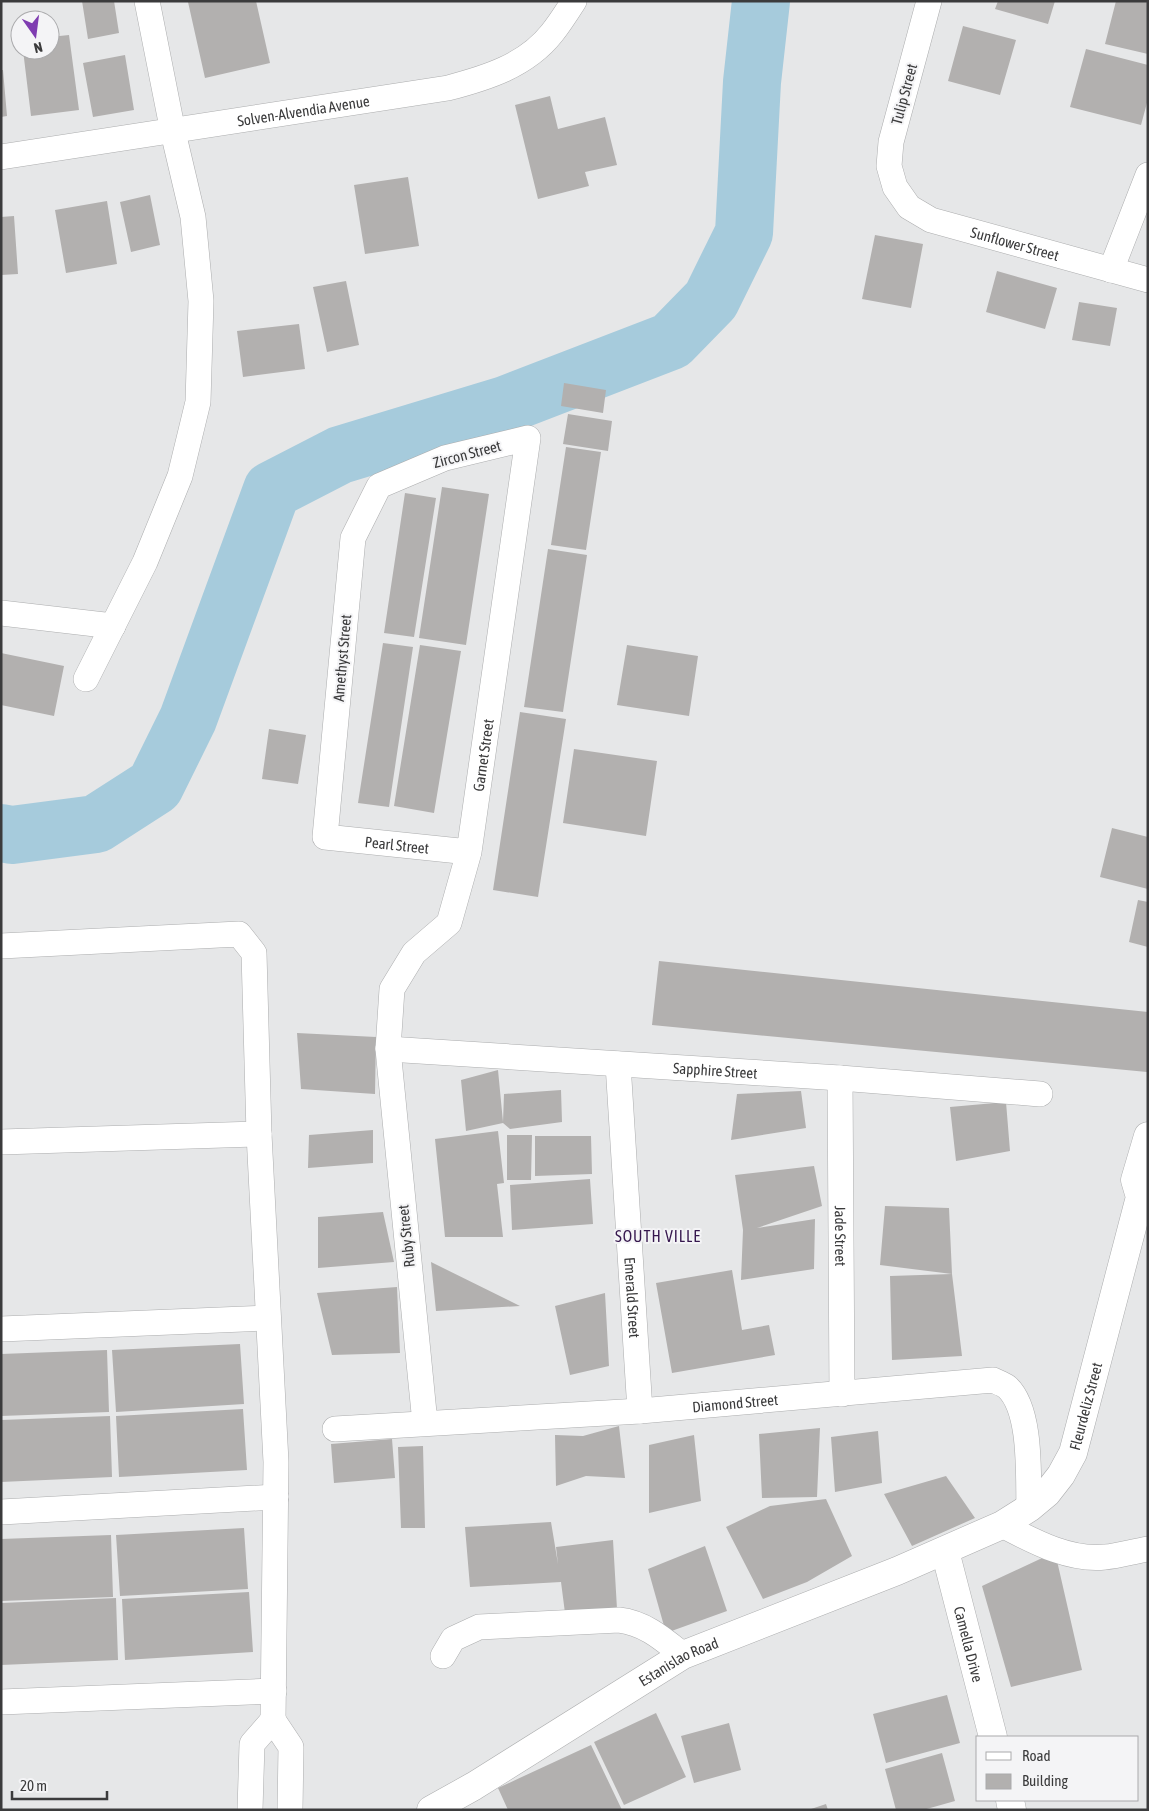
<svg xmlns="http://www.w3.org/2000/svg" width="1149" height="1811" font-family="'Asap Condensed',sans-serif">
<rect width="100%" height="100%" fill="#e6e7e8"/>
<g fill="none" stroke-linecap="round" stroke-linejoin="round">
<path stroke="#a6cbdc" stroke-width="58" d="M1,833l11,2 84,-11 59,-38 33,-67 84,-229 68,-35 165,-50 166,-64 40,-41 33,-67 8,-151 9,-81"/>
</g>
<path fill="#b2b0af" d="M82,1h32l5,32 -31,6z
M192,1h64l14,62 -65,15 -17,-76z
M998,1h57l-7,23 -53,-15z
M1116,1h32v53l-43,-10z
M963,26l53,14 -16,55 -52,-14z
M69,35l10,75 -48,6 -8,-66h27v-13z
M1086,49l62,16v34l-7,26 -71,-18z
M125,55l9,55 -41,7 -10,-54z
M1,70h2l4,46 -6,1z
M550,96l8,33 47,-12 12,48 -32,7 4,14 -51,13 -23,-94z
M408,177l11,69 -54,8 -11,-69z
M150,195l10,50 -29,7 -11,-50z
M107,201l10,63 -51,9 -11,-63z
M14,216l4,58 -17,1v-58z
M875,235l48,9 -12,64 -49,-9z
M997,271l60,17 -12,41 -59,-17z
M346,281l13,64 -32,7 -14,-65z
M1079,302l38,6 -7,38 -38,-6z
M299,324l6,45 -62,8 -6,-46z
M564,383l42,7 -3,23 -42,-7z
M568,414l44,7 -4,30 -45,-7z
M566,447l35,5 -15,98 -35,-5z
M442,487l47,7 -23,151 -47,-7z
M405,493l31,5 -22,139 -30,-4z
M548,549l39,6 -24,157 -39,-5z
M383,643l30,4 -24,160 -31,-4z
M420,645l41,6 -27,162 -40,-7z
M627,645l71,11 -9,60 -72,-11z
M1,653l63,13 -10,50 -53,-11z
M520,712l46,7 -28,178 -45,-7z
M269,729l37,6 -8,49 -36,-5z
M574,749l83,12 -11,75 -83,-13z
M1112,828l36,9v52l-48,-12z
M1138,900l10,2v45l-19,-5z
M659,961l489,51 -1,60 -495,-47z
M297,1033l79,4 -1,57 -74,-5z
M498,1070l5,52 1,-28 57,-4 1,32 -52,7 -7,-6 -37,8 -5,-51z
M801,1091l5,37 -75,12 6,-46z
M1006,1102l4,49 -54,10 -6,-54z
M373,1130v33l-65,5 1,-33z
M498,1131l6,52 -7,1 6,53h-58l-10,-98z
M507,1135h25l-1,45h-24z
M535,1136h56l1,38 -57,2z
M814,1166l8,40 -65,22 58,-9 -1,50 -73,11 2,-50 -8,-55z
M590,1179l3,45 -81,6 -2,-45z
M885,1206l64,2 3,66 -72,-9z
M383,1212l11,50 -76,6v-51z
M431,1262l89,44 -84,5z
M732,1270l10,60 27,-5 6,30 -103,18 -16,-90z
M952,1274l10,82 -70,4 -2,-84z
M397,1287l3,66 -68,2 -15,-62z
M605,1293l4,73 -39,9 -15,-69z
M240,1344l4,60 -128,8 -4,-62z
M107,1350l2,62 -108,4v-62z
M243,1409l4,61 -128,7 -3,-61z
M110,1416l2,61 -111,5v-62z
M619,1426l6,52 -39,-2 -30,10 -1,-51 28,1z
M820,1428l-3,69 -55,1 -3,-64z
M878,1431l4,52 -47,9 -4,-55z
M694,1435l7,66 -52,12v-68z
M392,1439l3,39 -61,5 -3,-39z
M423,1446l2,82h-24l-3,-81z
M946,1476l29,42 -63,28 -28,-52z
M826,1499l26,57 -45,26 -44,17 -37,-72 44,-21z
M551,1522l7,42 -2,-17 57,-7 4,69 -52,4 -4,-31 -91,5 -5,-60z
M244,1528l4,61 -128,7 -4,-61z
M111,1535l2,62 -112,4v-62z
M705,1546l22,65 -61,22 -18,-64z
M1055,1552l27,118 -71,17 -29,-101z
M249,1592l4,60 -128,8 -3,-61z
M116,1598l2,62 -117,5v-62z
M947,1695l13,48 -74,20 -13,-49z
M656,1713l30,64 -62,28 -30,-63z
M729,1723l12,47 -47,13 -13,-47z
M591,1745l31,65h-114l-10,-22z
M942,1753l13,48 -32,9h-27l-11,-41z
M826,1804l2,6h-17v-1z"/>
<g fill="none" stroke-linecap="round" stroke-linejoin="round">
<defs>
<g id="street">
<path id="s1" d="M929,1l-38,141 -2,24 6,21 14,20 22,13 217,60"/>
<path id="s2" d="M1,157l447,-69c38,-10 78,-22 104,-55 8,-10 15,-21 22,-32"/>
<path d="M1111,270l37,-95"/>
<path d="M1,613l112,13"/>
<path d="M86,679l59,-117 35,-86 18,-74 3,-101 -8,-84 -20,-85 -26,-131"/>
<path d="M1,946l238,-12 15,19 5,181 17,328 -3,258"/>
<path id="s3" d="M388,1049l452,29 200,16"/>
<path id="s4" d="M618,1064l22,347"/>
<path id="s5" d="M840,1078l2,316"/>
<path d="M1,1142l258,-8"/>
<path d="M1,1329l267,-11"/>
<path id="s6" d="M425,1423l-37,-374 4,-60 22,-36 35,-30 20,-71 59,-414 -83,20 -66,28 -26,52 -28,299 144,15"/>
<path id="s7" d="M335,1429l305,-18 353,-31c4,2 10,4 14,7 25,23 21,88 22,121"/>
<path d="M1,1512l275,-15"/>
<path d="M1002,1525c31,16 67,36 103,32 14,-1 29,-6 43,-8"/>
<path d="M443,1656l10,-17 26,-12 140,-7c26,3 44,19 64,35"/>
<path d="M1,1702l273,-11"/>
<path d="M250,1810l2,-66 21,-24 18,27 -1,63"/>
</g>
<g id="secondary">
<path id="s8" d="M945,1551l48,186"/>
<path d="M1010,1800l2,10"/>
<path id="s9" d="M431,1810l43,-24 209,-131 214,-84 105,-46 27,-17 18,-15 14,-18 12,-22 67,-256 -5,-17 13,-44"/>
</g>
</defs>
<use href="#street" stroke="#acadae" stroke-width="26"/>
<use href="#secondary" stroke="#acadae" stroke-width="29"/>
<use href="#street" stroke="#fff" stroke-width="25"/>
<use href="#secondary" stroke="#fff" stroke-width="28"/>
</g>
<g text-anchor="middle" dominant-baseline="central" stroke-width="4" stroke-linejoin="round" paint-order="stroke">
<g font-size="15" fill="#3b3b3c" stroke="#f4f4f6">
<text transform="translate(904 94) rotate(-75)">Tulip Street</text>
<text stroke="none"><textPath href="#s2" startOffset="306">Solven-Alvendia Avenue</textPath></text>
<text stroke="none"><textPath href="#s1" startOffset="329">Sunflower Street</textPath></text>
<text transform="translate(467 454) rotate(-15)">Zircon Street</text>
<text transform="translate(342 658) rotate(-85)">Amethyst Street</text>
<text stroke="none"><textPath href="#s6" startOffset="696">Garnet Street</textPath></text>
<text stroke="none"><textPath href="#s6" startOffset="1604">Pearl Street</textPath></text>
<text stroke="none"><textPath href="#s3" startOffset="328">Sapphire Street</textPath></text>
<text transform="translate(406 1236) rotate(-96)">Ruby Street</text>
<text stroke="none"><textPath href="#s5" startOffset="158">Jade Street</textPath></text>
<text stroke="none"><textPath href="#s4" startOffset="234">Emerald Street</textPath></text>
<text stroke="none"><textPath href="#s7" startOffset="401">Diamond Street</textPath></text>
<text stroke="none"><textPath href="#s9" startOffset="792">Fleurdeliz Street</textPath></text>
<text stroke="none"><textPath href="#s8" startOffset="96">Camella Drive</textPath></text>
<text stroke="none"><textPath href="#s9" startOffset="289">Estanislao Road</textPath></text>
</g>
<g font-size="16" letter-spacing="1" fill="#36174e" stroke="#f4f4f6">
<text x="658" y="1236">SOUTH VILLE</text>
</g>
</g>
<rect width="1149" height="1811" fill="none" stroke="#3b3b3c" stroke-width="5"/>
<rect x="976" y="1736" width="162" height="65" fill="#f4f4f6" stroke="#aaaaac"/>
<rect x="986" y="1752" width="25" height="8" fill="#ffffff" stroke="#aaaaac"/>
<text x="1022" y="1761" font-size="15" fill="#3b3b3c">Road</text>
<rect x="986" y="1774" width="25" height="15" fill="#b2b0af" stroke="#aaaaac"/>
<text x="1022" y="1786" font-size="15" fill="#3b3b3c">Building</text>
<g transform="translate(35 35) rotate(166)"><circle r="24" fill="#f4f4f6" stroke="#aaaaac"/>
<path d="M0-4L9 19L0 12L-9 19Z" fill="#7f3cb1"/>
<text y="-8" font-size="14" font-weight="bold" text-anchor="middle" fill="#3b3b3c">N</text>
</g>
<path d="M12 1791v8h95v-8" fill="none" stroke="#3b3b3c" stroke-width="2.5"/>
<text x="20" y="1791" font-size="15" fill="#3b3b3c" stroke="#f4f4f6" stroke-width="4" paint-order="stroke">20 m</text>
</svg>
